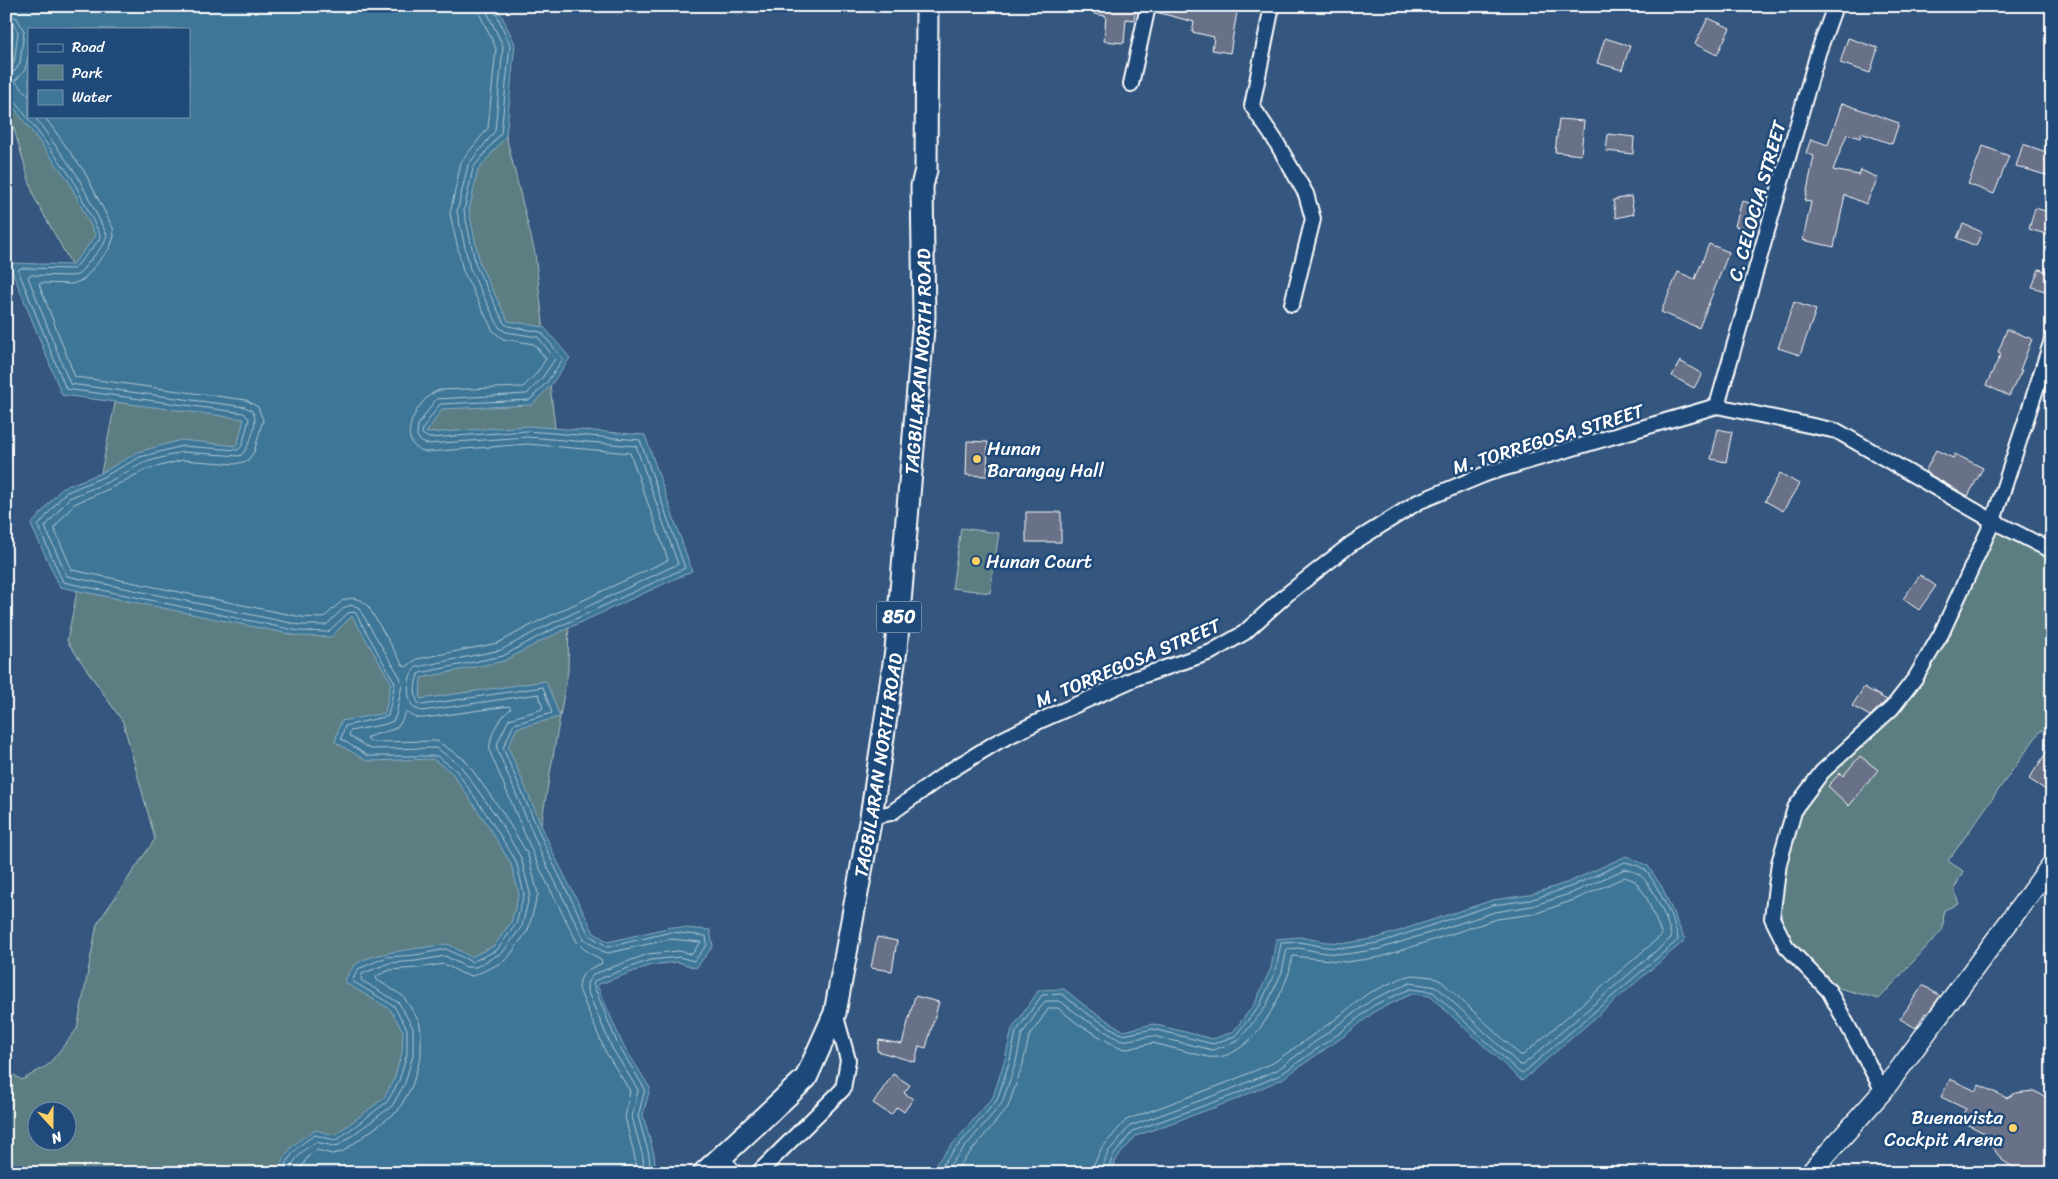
<svg xmlns="http://www.w3.org/2000/svg" width="2058" height="1179" font-family="Sriracha,sans-serif">
<rect width="100%" height="100%" fill="#35567e"/>
<filter id="ink" filterUnits="userSpaceOnUse"><feTurbulence type="fractalNoise" baseFrequency=".02" numOctaves="2"/><feDisplacementMap in="SourceGraphic" scale="10" xChannelSelector="R" yChannelSelector="G"/><feConvolveMatrix kernelMatrix="1 2 1 2 8 2 1 2 1" color-interpolation-filters="sRGB"/></filter>
<g filter="url(#ink)">
<path fill="#5b7e83" stroke="#adbec1" fill-rule="evenodd" d="M6,6l475,29 54,218 35,306 -2,112 -30,171 -1,99 -109,137 -84,95h-338v-103l16,10 26,-15 29,-36 20,-105 58,-85 -32,-117 -56,-81 57,-282 -90,-162 -28,-95zM29,29h160v87h-160zM38,1112h30v30h-30z
M961,528l38,5 -9,60 -38,-5z
M1997,531l55,29v175l-11,-5 -93,131 15,10 -9,19 5,14 -15,6 -1,19 -64,70 -44,-12 -44,-45 -12,-25 7,-54 15,-53 24,-32 62,-56 23,-25 22,-34z"/>
<path fill="#3d7697" stroke="#8badc1" fill-rule="evenodd" d="M6,6h491l18,38 -9,92 -28,34 -9,41 11,54 28,56 36,6 26,31 -19,27 -19,20 -90,4 -16,24 101,-7 118,9 47,136 -147,68 -41,22 -83,17 -1,21 126,-18 14,36 -43,11 -9,19 46,108 40,78 14,9 63,-15 39,3 3,16 -17,22 -18,-6 -27,3 -54,20 25,58 28,45 -7,27 11,39 2,19h-377c3,-21 19,-33 36,-43l20,5 49,-37 10,-19 8,-26 1,-22 -13,-22 -46,-27c3,-5 6,-12 10,-16 13,-14 73,-18 94,-22l23,13 23,-11 17,-24 8,-28 -8,-30 -24,-40 -35,-51 -19,-14 -66,2 -32,-19 6,-21 44,-8 6,-31 -39,-66 -21,21 -32,-1 -239,-49 -29,-62 31,-37 39,-15 37,-21 43,-12 56,6 7,-27 -182,-24 -53,-132 63,2 24,-29 -28,-56 -62,-83v-18l7,-47 -7,-9zM29,29h160v87h-160z
M1626,856l22,10 14,21 23,53 -163,141 -92,-85 -18,-2 -35,16 -33,26 -62,43 -50,22 -96,35 -19,22 -6,15h-183l65,-76 12,-38 7,-30 27,-39 25,-1 25,20 35,22 29,-7 60,15 20,-7 22,-29 16,-35 5,-29 24,-2 26,5 21,1 30,-5 116,-38 36,-5 40,-13z"/>
<g fill="none" stroke-linecap="round" stroke-linejoin="round">
<path stroke="#b1c8d5" stroke-width="1" d="M487,6v6l16,34 -8,85 -27,34 -11,47 13,57 29,58 7,5 32,5 17,22 -13,19 -15,16 -91,5 -18,26 -1,11 4,6 6,2 100,-7 109,9 42,118 -138,65 -39,21 -84,17c-11,7 -11,32 -3,41l8,3 117,-17 4,15 -34,10 -11,23 -1,7 47,111 40,79 18,12 6,2 63,-14 30,3 -9,12 -14,-3 -30,3 -54,20 -7,9v7l25,58 26,42 -6,27 11,40 1,16
M493,6l17,39 -9,88 -28,35 -9,43 12,55 28,57 4,3 33,6 22,27 -16,23 -17,18 -90,4 -17,24 -1,6 7,4 98,-7 113,9 45,128 -142,66 -40,22 -83,17c-6,6 -6,23 -2,30l4,2 121,-18 9,26 -38,11 -11,24 47,109 39,78 19,12 63,-15 35,4 1,9 -13,16 -15,-4 -29,3 -54,20 -3,4 25,61 27,44 -7,27 11,39 2,18
M6,14l11,4 7,13 -4,32 -5,8 -9,2
M6,20l6,2 6,10 -4,31 -3,3 -5,1
M29,53l-4,17 -10,11 14,15
M6,95l6,2 60,81 28,57 -1,5 -25,29 -53,-1 -3,2 48,119 178,24 5,6 -7,27 -4,4 -56,-4 -42,11 -37,20 -38,16 -27,33 25,56 236,49 29,1 20,-19 7,-1 40,71 -7,33 -43,10 -4,13 27,17h69l19,14 35,51 25,40 8,33 -8,30 -19,26 -25,12 -26,-13 -31,6 -28,2 -29,12 -6,12 42,25 13,23v25l-8,27 -12,21 -49,37 -4,1 -19,-5c-14,8 -29,21 -31,38
M34,116l43,59 30,60 -3,9 -26,31 -6,1 -42,-1 -2,2 42,107 175,23c4,2 8,3 9,8 4,8 -6,36 -14,41l-58,-4 -39,11 -37,20 -37,15 -24,29 22,49 233,49h26l19,-18 7,-2 6,2 42,70 2,8 -6,30 -3,6 -7,3 -36,7 -1,5 21,13 66,-1 23,16 38,53 24,41 9,35 -8,33 -19,26 -27,15h-10l-21,-11 -29,5 -27,2 -27,11 -1,6 38,23 14,25v27l-8,28 -13,23 -53,39 -6,1 -17,-4c-11,6 -24,17 -26,31
M44,116l40,55 29,57 1,8 -4,12 -27,32 -11,4 -31,-1 -2,1 36,93 171,23 12,7 5,13 -9,32 -7,9 -12,3 -52,-4 -38,10 -36,19 -35,15 -20,24 18,42 229,47 22,1 20,-18 9,-2 9,2 7,6 35,59 3,2 11,-8 81,-16 39,-21 131,-62 -38,-107 -103,-9 -100,8c-37,-7 -7,-58 13,-62l83,-3 13,-13 10,-15 -12,-15 -31,-5 -10,-8 -30,-60 -13,-57 11,-52 27,-34 8,-80 -16,-33 -1,-9
M298,1173l11,-18 8,-5 15,4 10,-2 56,-41 14,-25 9,-30v-25l-2,-10 -16,-25 -26,-16 -1,-4 14,-6 27,-2 27,-4 19,10 10,2 28,-13 7,-5 20,-28 10,-36 -10,-39 -25,-42 -38,-53 -28,-19 -65,1 -4,-3 -1,-2 27,-8 6,-5 6,-12 10,6h8l85,-12 2,3c-12,8 -23,28 -21,43l47,111 40,79 7,7 18,12 -1,3c-13,5 -22,9 -22,25l26,62 25,40 -5,26 10,41 2,15
M935,1173l62,-73 13,-40 6,-28 26,-37 20,-1 24,19 37,22 30,-6 60,15 22,-8 25,-31 16,-35 5,-27 18,-1 27,5 21,1 31,-5 115,-38 37,-5 40,-13 55,-25c6,1 14,4 19,7 10,8 34,58 34,71l-155,133h-3l-87,-81 -23,-3 -36,16 -33,27 -61,43 -49,21 -98,35 -20,25 -6,17
M943,1173l59,-70 14,-41 6,-28 23,-33h15l23,17 38,23 32,-5 60,14 25,-9 27,-33 17,-36 5,-23 12,-1 26,5 22,1 32,-5 116,-37 37,-6 40,-13 53,-24c5,1 11,3 15,6 11,8 31,50 31,63l-148,127h-3l-83,-78 -27,-4 -37,16 -96,71 -48,20 -99,36 -22,26 -8,21
M953,1173l55,-66 15,-43 6,-27 20,-29h9l20,16 41,24 9,1 25,-6 55,14c40,5 69,-51 80,-82 3,-6 2,-13 5,-19l54,6 34,-5 116,-38 37,-5 40,-14 51,-23 10,4 11,15 16,39 -139,120h-3l-79,-74 -9,-4 -18,-2 -10,2 -37,17 -34,27 -60,42 -47,20 -100,37 -25,29 -7,15 -1,9"/>
</g>
<path fill="#687188" stroke="#fff" d="M1095,6h41l-2,14 -8,-1 -2,24 -20,-2 2,-25 -12,-2z
M1157,6h81l-8,47 -18,-3 2,-13 -22,-5 2,-10 -38,-10z
M1708,18l22,10 -13,27 -22,-11z
M1605,38l25,8 -8,24 -25,-7z
M1848,38l30,10 -8,25 -30,-10z
M1842,103l57,20 -7,21 -31,-11 -1,5 -13,-4 -14,36 26,5 2,-5 17,8 -12,26 -21,-9 -11,52 -31,-7 8,-38 -6,-1 9,-45 -8,-3 5,-14 17,6z
M1559,119l25,2 -3,34 -26,-3z
M1608,134l26,3 -1,17 -27,-3z
M2023,144l29,10v23l-36,-11z
M1983,146l26,10 -15,38 -26,-10z
M1631,196l3,18 -18,4 -3,-18z
M1742,201l20,5 -7,26 -20,-6z
M2035,208l17,5v23l-23,-7z
M1963,224l19,8 -6,14 -19,-8z
M1709,244l20,8 -30,76 -38,-16 17,-40 17,7z
M2039,269l13,4 -7,18 -13,-4z
M1794,302l22,8 -16,45 -22,-7z
M2007,329l25,10 -12,31h2l-13,26 -23,-11 15,-31 -3,-1z
M1680,361l22,13 -8,14 -22,-12z
M1718,429l14,3 -6,30 -15,-3z
M967,441l21,1 -1,34 -21,-1z
M1936,450l17,8 2,-4 28,14 -15,28 -43,-24z
M1780,473l19,11 -16,27 -18,-10z
M1026,512h35v30h-35z
M1920,575l16,11 -17,24 -16,-11z
M1864,687l23,13 -17,16 -18,-10z
M2052,744v50l-23,-15z
M1860,756l18,14 -29,36 -21,-20 12,-13 3,3z
M877,937l20,4 -5,30 -21,-3z
M1923,985l17,11 -13,18 -2,-1 -9,15 -16,-9z
M915,996l24,6 -13,46 -7,-2 -4,16 -38,-11 2,-11 23,4z
M893,1074l17,11 -6,8 9,6 -9,13 -7,-5 -6,8 -18,-12z
M1950,1079l26,12 3,-6 28,13 8,-5 19,-2 18,9v73h-30l-20,-13 -10,-13 -2,-11 -31,-16 7,-11 -25,-12z"/>
<g fill="none" stroke-linecap="round" stroke-linejoin="round">
<defs>
<path id="street" d="M1272,6l-20,100 23,34 31,54 7,25 -21,85
M1131,84l17,-78
M1717,406l101,-353 17,-47
M871,817l20,-4 57,-41 49,-30 47,-23 92,-41 75,-26 33,-19 42,-38 65,-51 67,-42 70,-29 229,-67 120,25 156,90 59,30
M1883,1091l-54,-100 -43,-45 -14,-28 7,-55 16,-55 27,-36 70,-64 24,-31 25,-43 52,-113 59,-181
M758,1173l85,-84 5,-29 -13,-47"/>
<path id="secondary" d="M720,1160l12,13
M1810,1173l73,-82 169,-227"/>
<g id="primary">
<path id="s1" d="M704,1173l102,-95 29,-65 36,-196 25,-167 28,-333 -2,-131 4,-16 1,-164"/>
</g>
</defs>
<use href="#street" stroke="#fff" stroke-width="18"/>
<use href="#secondary" stroke="#fff" stroke-width="22"/>
<use href="#primary" stroke="#fff" stroke-width="25"/>
<use href="#street" stroke="#1f4a7a" stroke-width="14"/>
<use href="#secondary" stroke="#1f4a7a" stroke-width="19"/>
<use href="#primary" stroke="#1f4a7a" stroke-width="21"/>
</g>
</g>
<g fill="#ffd166" stroke="#1f4a7a" stroke-width="2">
<circle cx="977" cy="459" r="5"/>
<circle cx="976" cy="561" r="5"/>
<circle cx="2013" cy="1128" r="5"/>
</g>
<g text-anchor="middle" dominant-baseline="central" stroke-width="5" stroke-linejoin="round" paint-order="stroke">
<rect fill="#1f4a7a" stroke="#bcc9d7" stroke-width="1" x="876.5" y="601.5" width="45" height="31" rx="4"/>
<g font-size="18" font-weight="bold" fill="#fff">
<text x="899" y="617">850</text>
</g>
<g font-size="19" fill="#fff" stroke="#1f4a7a">
<text transform="translate(1757 201) rotate(-74)">C. CELOCIA STREET</text>
<text stroke="none"><textPath href="#s1" startOffset="868">TAGBILARAN NORTH ROAD</textPath></text>
<text transform="translate(1548 439) rotate(-17)">M. TORREGOSA STREET</text>
<text transform="translate(1128 663) rotate(-23)">M. TORREGOSA STREET</text>
<text stroke="none"><textPath href="#s1" startOffset="462">TAGBILARAN NORTH ROAD</textPath></text>
</g>
<g font-size="19" fill="#fff" stroke="#1f4a7a" text-anchor="start">
<text x="987" y="448">Hunan<tspan x="987" dy="22">Barangay Hall</tspan></text>
<text x="986" y="561">Hunan Court</text>
<text x="2003" y="1117" text-anchor="end">Buenavista<tspan x="2003" dy="22">Cockpit Arena</tspan></text>
</g>
</g>
<rect width="2058" height="1179" fill="none" stroke="#1f4a7a" stroke-width="25"/>
<rect x="12" y="12" width="2033" height="1154" fill="none" stroke="#fff" stroke-width="2" filter="url(#ink)"/>
<rect x="28" y="28" width="162" height="90" fill="#1f4a7a" stroke="#7992af"/>
<rect x="38" y="44" width="25" height="8" fill="#1f4a7a" stroke="#7992af"/>
<text x="72" y="52" font-size="15" fill="#ffffff">Road</text>
<rect x="38" y="65" width="25" height="15" fill="#5b7e83" stroke="#7992af"/>
<text x="72" y="78" font-size="15" fill="#ffffff">Park</text>
<rect x="38" y="90" width="25" height="15" fill="#3d7697" stroke="#7992af"/>
<text x="72" y="102" font-size="15" fill="#ffffff">Water</text>
<g transform="translate(52 1126) rotate(159)"><circle r="24" fill="#1f4a7a" stroke="#7992af"/>
<path d="M0-4L9 19L0 12L-9 19Z" fill="#ffd166"/>
<text y="-8" font-size="14" font-weight="bold" text-anchor="middle" fill="#ffffff">N</text>
</g>
</svg>
